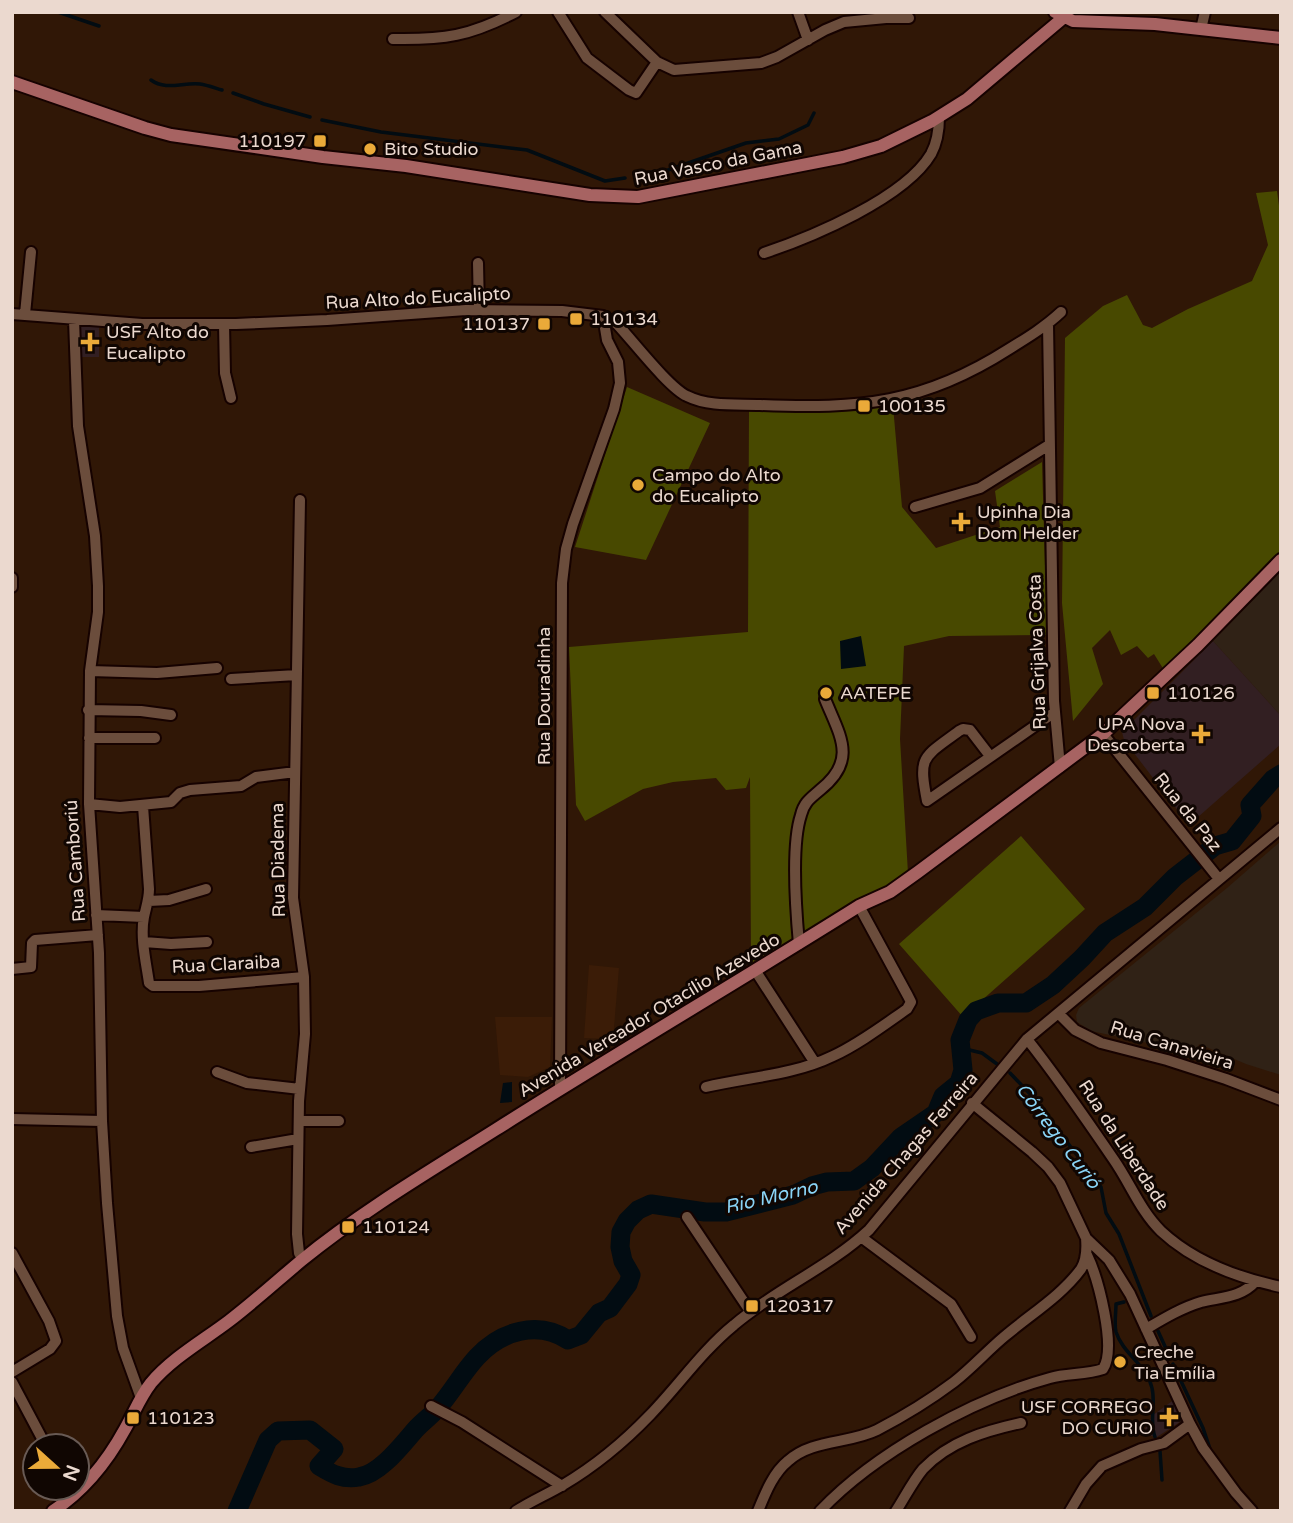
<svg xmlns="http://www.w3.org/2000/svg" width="1293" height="1523" font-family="'Varela Round',sans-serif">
<rect width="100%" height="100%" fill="#301706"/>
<path fill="#3b1c07" d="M159,326l2,29 -40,1 -1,-29z
M589,965l30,3 -6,71 -29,-1z
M495,1017h57l-2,50 -22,10 -28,-2z"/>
<path fill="#302216" d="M1281,571v145l-68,-75z
M1281,841v234l-35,-11 -47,-20 -4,9 -104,-22 -14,-9 -1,-7 3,-7 148,-120z"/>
<path fill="#321f22" d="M81,326h18v31h-18z
M1213,641l68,75v28l-92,81 -65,-85 -2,-8z
M1175,1399l11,19 -29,19 -15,-3 11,-19z"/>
<path fill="#484900" d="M1277,191l4,29v335l-117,115 -10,-16 -6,4 -11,-12 -16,9 -11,-25 -18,18 11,36 -30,37 -11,-118 3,-265 38,-32 24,-11 16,30 9,3 36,-19 64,-28 16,-36 -12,-52z
M627,387l83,36 -64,137 -71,-13z
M893,406l9,101 34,41 64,-21 -5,-36 47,-29 5,173 -98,1 -45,10 -4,93 8,134 -28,19 -46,22 -83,50 -1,-187 -4,11 -20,2 -10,-12 -43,4 -30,7 -58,32 -9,-16 -7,-158 179,-15 1,-222 72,1z
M1021,836l64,73 -122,108 -64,-73z"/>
<path fill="#020c12" d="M861,636l5,30 -25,3 -1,-28z
M512,1082v20l-12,1 3,-20z"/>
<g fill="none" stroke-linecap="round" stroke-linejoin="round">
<path stroke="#020c12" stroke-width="3.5" d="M58,12l41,14
M151,80c15,11 32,2 49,4 7,1 15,4 22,6
M233,93l31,11 46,13
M322,120l59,12 146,18 78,31 20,-3
M638,174l30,-4 78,-27 33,-4 29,-14 6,-12
M961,1048l21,5 15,11
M1010,1073l23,24 68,90 5,26 13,21 32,82
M1124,1302l-8,2c0,9 -2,20 0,28 7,22 31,33 36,56 4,17 -3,33 3,49
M1158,1331l10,22
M1173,1364l30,64 7,21
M1160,1451l2,29"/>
<path stroke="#020c12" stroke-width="19" d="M237,1511l31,-71 10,-9 32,-1 24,19 -15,17c13,8 24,14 40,11 21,-3 43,-32 56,-47 7,-8 16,-14 23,-22 14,-16 25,-36 39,-51 24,-26 61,-37 91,-17l13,-5 18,-22 11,-5 18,-24 3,-9 -8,-14 -3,-14 1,-15 6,-11 11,-11 13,-6 54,8h21l67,-17 19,-9 15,-4 27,-1 18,-13 29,-31 35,-24 7,-17 16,-13 4,-13 -3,-30 8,-20 8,-9 22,-8h28l27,-18 29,-27 23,-25 40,-26 30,-30 40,-31 17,-5 20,-25 -2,-11 23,-26 8,-5"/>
<defs>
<path id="minor" d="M558,12l29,46 42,32 7,3 21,-31
M605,12l52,50 17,8 87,-7 16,-6 48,-27 19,-8 42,-4h23
M798,12l10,28
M1201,29l4,-17
M393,39c51,1 77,-3 123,-27
M764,253c48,-16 141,-55 167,-99 6,-11 8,-24 8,-37
M478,263l1,47
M12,314l130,10h94l91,-4 139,-10 96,1 41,5 14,8c16,17 52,64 70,72 22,11 50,8 73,9 100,4 163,-1 249,-56 18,-11 36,-22 52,-37
M25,314l6,-62
M74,320l4,106 17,110 3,50v26l-8,59 -1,133 10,149 3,168 5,82 10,113 6,32 18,50
M224,324l1,49 6,25
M1048,324l6,377 6,66
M300,500l-7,398 11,79 1,57 -6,67 -2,133 2,19 4,7
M915,507l65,-19 69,-43
M12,578v9
M90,671l67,2 60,-5
M231,679l66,-4
M88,710l53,1 30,4
M1103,734l116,145
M89,738h66
M990,756l-20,-26 -7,-1 -4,2c-36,27 -41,24 -32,70l128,-89
M89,804l31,3 51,-5 9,-9 10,-3 51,-4 15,-9 39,-5
M143,806l6,83c0,10 -3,18 -5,28 -4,20 2,45 5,66l4,3h46l105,-9
M149,901l20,-1 37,-11
M96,915l48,2
M144,942l27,2 36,-2
M799,944c-3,-33 -8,-99 2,-129 3,-13 10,-17 19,-25 38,-30 20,-54 5,-91
M12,969l19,-2 1,-24 3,-3 63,-5
M755,970l60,93
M1059,1014l16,16 26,13 66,17 59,19 55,21
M1027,1039c31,39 59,80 87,121 16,23 27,52 47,71 32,30 78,47 120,56
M217,1072l30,11 53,6
M706,1087c42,-10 88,-12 127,-31 26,-12 51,-31 74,-47l4,-7 -3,-6 -49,-90
M560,1089l2,-506 4,-34 7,-25 41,-115 6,-26 -2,-21 -11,-22 -4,-24
M972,1103l60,49 16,15 12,16 26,55 23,22 21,34 60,130 13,24 33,45 16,18
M12,1119l90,2
M299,1121h40
M251,1147l47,-8
M687,1217l63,94
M861,1237l90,67 20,33
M12,1253l37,68 7,20 -6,8 -38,23
M1146,1329c17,-10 35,-21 55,-27 20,-5 40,-4 55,-21
M12,1382l34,64
M431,1406l31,16 100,64
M516,1511c15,-10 32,-17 47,-26 32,-19 62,-44 87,-70 29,-30 52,-64 84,-90 42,-36 94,-57 135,-95l158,-191 254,-211
M758,1511c7,-17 15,-38 30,-50 24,-22 61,-17 89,-31 27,-14 53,-30 77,-48 18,-14 34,-32 51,-46 26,-22 56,-40 76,-67 6,-10 6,-20 5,-31
M820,1511c55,-58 153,-112 230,-133 17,-5 36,-3 53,-9 14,-21 -5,-91 -16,-114
M896,1511c9,-14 17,-30 27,-42 27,-28 62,-38 98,-46
M1070,1511l16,-27 16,-18 39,-17 23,-6 26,-19"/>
<path id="major" d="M1055,12l18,9 82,3 126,14
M12,82l133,46 26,7 152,22 83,9 184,29 48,2 205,-40 38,-11 51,-25 35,-22 96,-81
M53,1511c32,-21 54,-49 72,-82 9,-16 15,-32 26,-46 21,-25 53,-43 78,-62 26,-20 49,-41 73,-61 60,-49 128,-89 193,-130 120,-76 243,-148 364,-224l31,-14 28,-20 185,-138 95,-89 83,-85"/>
</defs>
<use href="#minor" stroke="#160200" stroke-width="14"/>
<use href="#major" stroke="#160200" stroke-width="16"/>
<use href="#minor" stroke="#6b4d3c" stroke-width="10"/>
<use href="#major" stroke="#a76362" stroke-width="12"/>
</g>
<g fill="#eaaa39" stroke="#100602" stroke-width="2.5">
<rect x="313" y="134" width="14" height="14" rx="3.5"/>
<circle cx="370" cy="149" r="7"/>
<rect x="569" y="312" width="14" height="14" rx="3.5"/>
<rect x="537" y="317" width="14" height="14" rx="3.5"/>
<path d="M86.5 331.5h7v7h7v7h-7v7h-7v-7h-7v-7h7z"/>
<rect x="857" y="399" width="14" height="14" rx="3.5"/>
<circle cx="638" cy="485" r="7"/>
<path d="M957.5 511.5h7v7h7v7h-7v7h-7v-7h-7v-7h7z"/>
<circle cx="826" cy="693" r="7"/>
<rect x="1146" y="686" width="14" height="14" rx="3.5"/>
<path d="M1197.5 723.5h7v7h7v7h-7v7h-7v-7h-7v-7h7z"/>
<rect x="341" y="1220" width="14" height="14" rx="3.5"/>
<rect x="745" y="1299" width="14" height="14" rx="3.5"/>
<circle cx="1120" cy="1362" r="7"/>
<path d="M1165.5 1406.5h7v7h7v7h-7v7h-7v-7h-7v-7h7z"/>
<rect x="126" y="1411" width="14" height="14" rx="3.5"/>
</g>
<g text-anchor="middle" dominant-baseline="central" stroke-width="6" stroke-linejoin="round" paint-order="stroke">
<g font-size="18" fill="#ebd9cf" stroke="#100602" text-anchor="start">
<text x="306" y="141" text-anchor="end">110197</text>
<text x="384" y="149">Bito Studio</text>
<text x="590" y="319">110134</text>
<text x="530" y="324" text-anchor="end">110137</text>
<text x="106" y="332">USF Alto do<tspan x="106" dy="21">Eucalipto</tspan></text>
<text x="878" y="406">100135</text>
<text x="652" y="475">Campo do Alto<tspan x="652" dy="21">do Eucalipto</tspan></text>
<text x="977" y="512">Upinha Dia<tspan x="977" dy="21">Dom Helder</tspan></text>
<text x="840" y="693">AATEPE</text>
<text x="1167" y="693">110126</text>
<text x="1185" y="724" text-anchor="end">UPA Nova<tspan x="1185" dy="21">Descoberta</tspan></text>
<text x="362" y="1227">110124</text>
<text x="766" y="1306">120317</text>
<text x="1134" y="1352">Creche<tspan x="1134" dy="21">Tia Emília</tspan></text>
<text x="1153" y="1407" text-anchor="end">USF CORREGO<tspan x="1153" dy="21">DO CURIO</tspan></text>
<text x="147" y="1418">110123</text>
</g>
<g font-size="18" fill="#ebd9cf" stroke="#100602">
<text transform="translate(718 163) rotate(-11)">Rua Vasco da Gama</text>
<text transform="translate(418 298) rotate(-3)">Rua Alto do Eucalipto</text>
<text transform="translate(1037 652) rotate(-92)">Rua Grijalva Costa</text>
<text transform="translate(544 696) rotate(-90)">Rua Douradinha</text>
<text transform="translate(1188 812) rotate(51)">Rua da Paz</text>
<text transform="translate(278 860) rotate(-91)">Rua Diadema</text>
<text transform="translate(75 861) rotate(-94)">Rua Camboriú</text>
<text transform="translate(226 964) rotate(-3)">Rua Claraiba</text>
<text transform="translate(649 1015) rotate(-31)">Avenida Vereador Otacílio Azevedo</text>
<text transform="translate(1172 1045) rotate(17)">Rua Canavieira</text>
<text transform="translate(1124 1145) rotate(57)">Rua da Liberdade</text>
<text transform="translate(906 1153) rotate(-49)">Avenida Chagas Ferreira</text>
</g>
<g font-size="19" font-style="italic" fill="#8ad4f6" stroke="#100602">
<text transform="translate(1058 1136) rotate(53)">Córrego Curió</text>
<text transform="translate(771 1197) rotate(-13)">Rio Morno</text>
</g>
</g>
<rect width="1293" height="1523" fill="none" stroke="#ebd9cf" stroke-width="28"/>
<g transform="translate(56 1467) rotate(111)"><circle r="33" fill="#100602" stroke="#685a54" stroke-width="2"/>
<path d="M0-5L12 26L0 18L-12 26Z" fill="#eaaa39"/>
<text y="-10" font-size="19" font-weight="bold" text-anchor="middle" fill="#ebd9cf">N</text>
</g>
</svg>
